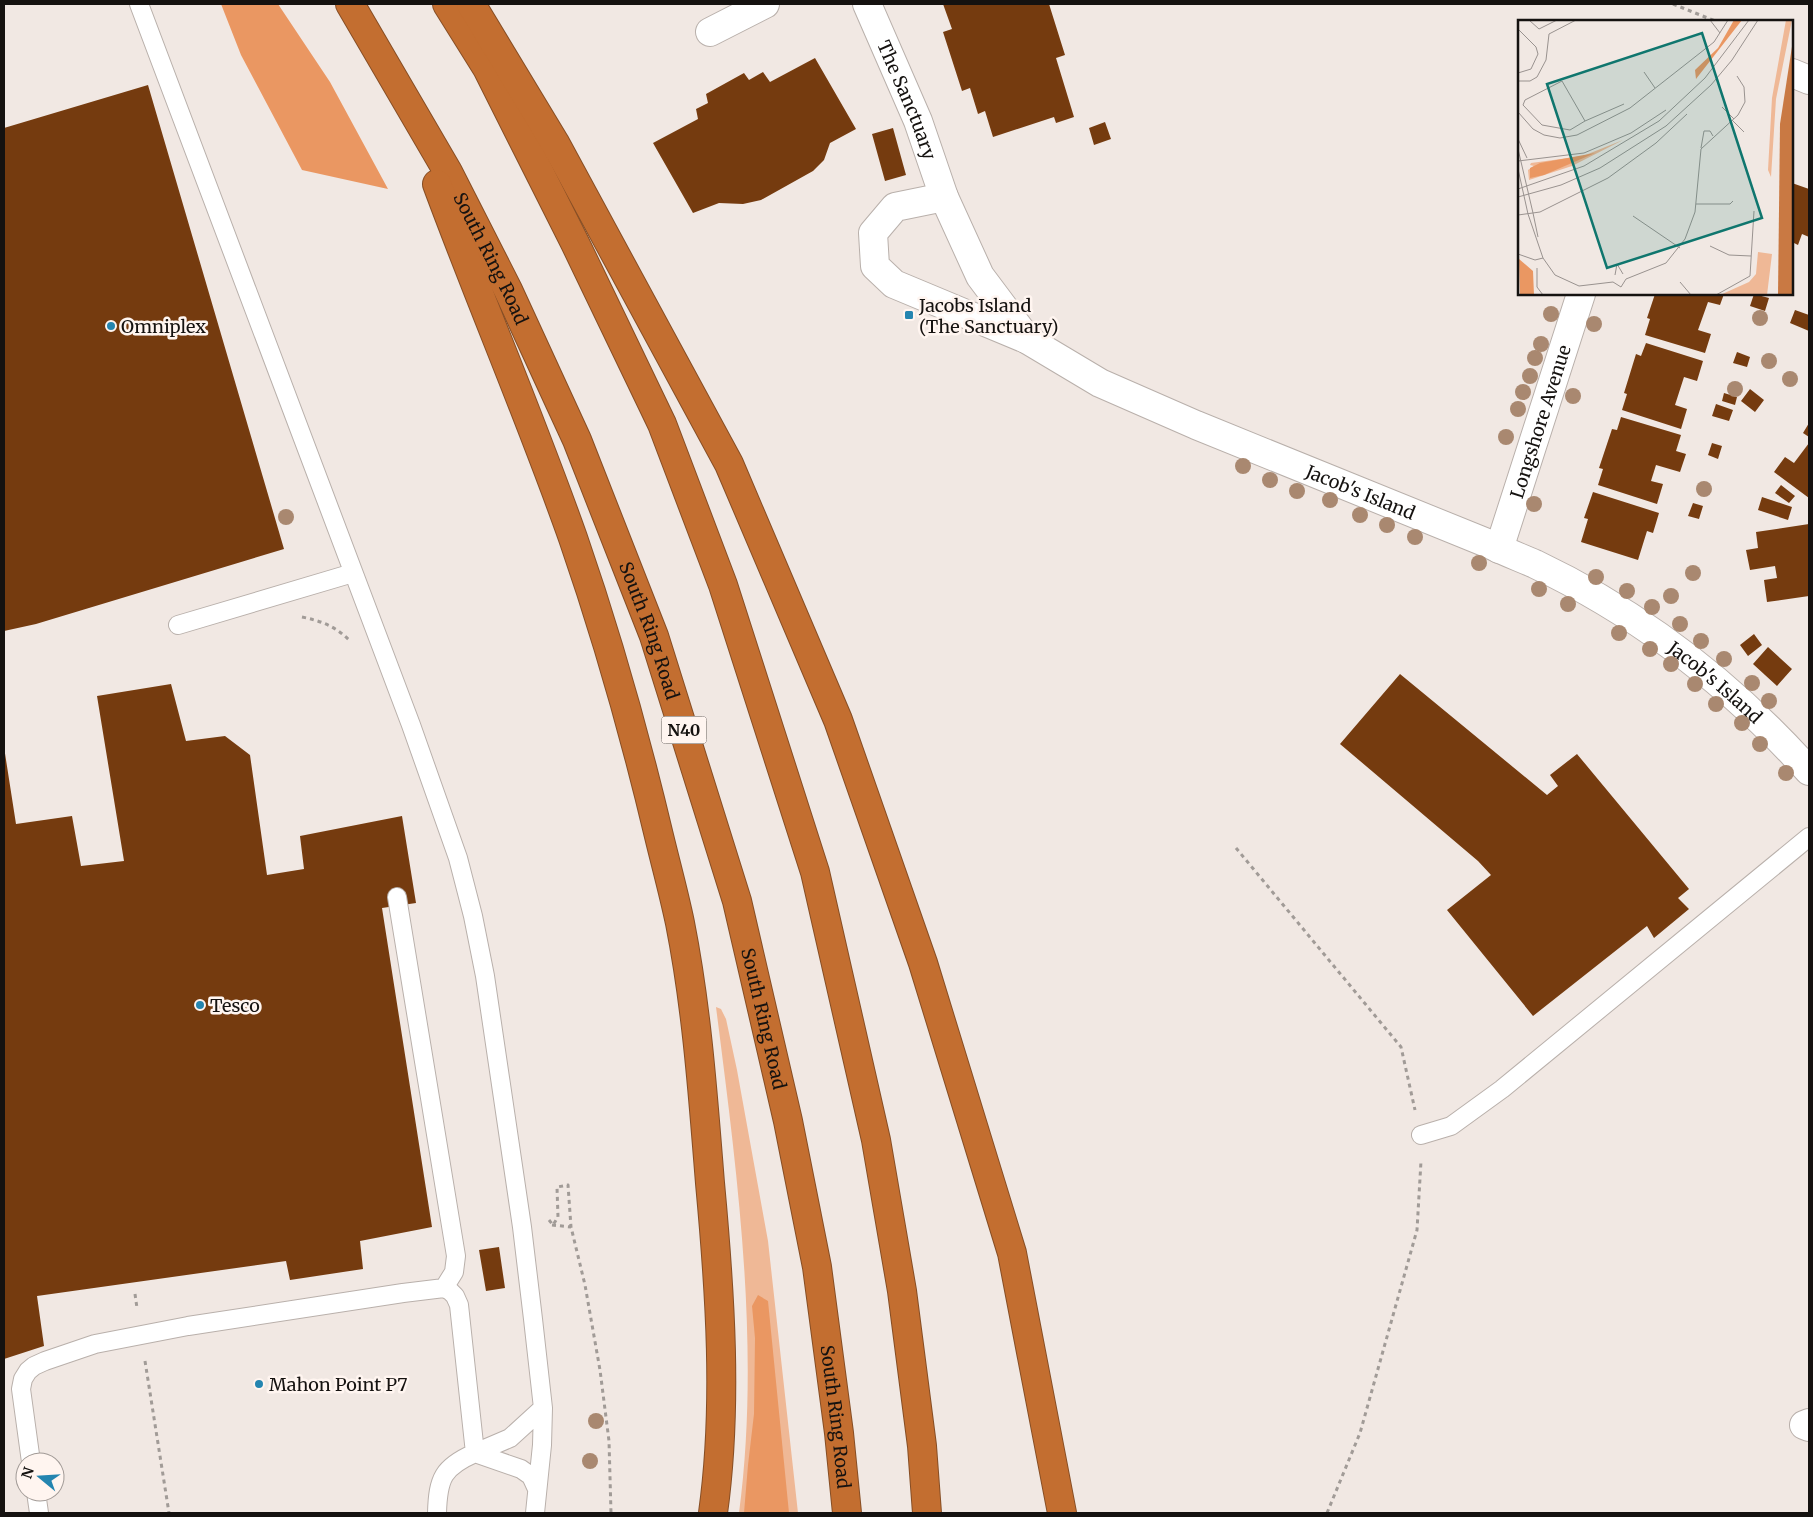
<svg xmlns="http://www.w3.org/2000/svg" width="1813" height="1517" font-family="Merriweather,serif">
<rect width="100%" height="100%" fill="#f1e8e3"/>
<path fill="#efb896" d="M716,1007l5,2 5,10 11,51 31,171 30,272h-59c22,-166 -2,-341 -23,-506z"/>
<path fill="#ea9762" d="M221,4h57l52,78 58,107 -86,-19 -61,-115z
M758,1295l10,6 21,212h-45l4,-48 6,-51 1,-76 -3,-32z"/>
<path fill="#753b0f" d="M943,4h106l16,51 -9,3 18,59 -18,6 -2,-6 -61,20 -8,-26 -7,3 -8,-26 -8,3 -19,-59 9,-3z
M815,58l41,71 -26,14 -6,17 -11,11 -52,29 -18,4 -24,-1 -26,10 -40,-70 45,-24 -2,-10 12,-6 -2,-9 38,-21 5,7 14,-8 7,10z
M148,85l136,464 -248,75 -32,7v-503z
M1105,122l6,17 -17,6 -5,-17z
M893,128l13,47 -21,6 -13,-47z
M1792,183l17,6v48l-7,-3 -4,11 -6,-3z
M1655,294h69l-4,11 -12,-3 -10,28 13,4 -6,19 -60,-18 5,-16 -3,-1z
M1754,294l15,4 -4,13 -15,-5z
M1795,310l14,5v16l-19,-8z
M1646,343l57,18 -6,20 -13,-4 -9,28 12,4 -6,20 -59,-19 5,-16 -3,-1 12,-39 5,2z
M1737,352l13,5 -3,10 -14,-4z
M1750,389l14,11 -9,12 -14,-11z
M1724,393l13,4 -2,8 -13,-4z
M1716,404l17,6 -4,11 -17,-5z
M1621,417l60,18 -5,16 10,3 -6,18 -24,-7 -5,16 12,3 -6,20 -59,-19 5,-16 -4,-1 13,-39 5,1z
M1809,423v14l-6,-4z
M1712,443l10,3 -4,13 -10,-4z
M1809,443v55l-35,-26 11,-15 9,6z
M1781,485l14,11 -6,7 -14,-10z
M1593,492l66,21 -6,20 -6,-2 -9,29 -57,-18 7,-23 -4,-1z
M1762,497l30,10 -4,13 -30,-10z
M1693,503l10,3 -4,13 -11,-3z
M1809,524v72l-42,6 -3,-22 13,-2 -2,-12 -25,4 -4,-20 12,-2 -2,-16z
M1754,634l8,11 -14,11 -8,-11z
M1768,647l24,22 -15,17 -24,-22z
M1400,674l147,121 11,-9 -8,-11 27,-21 112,135 -11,9 11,11 -35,29 -7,-12 -114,90 -86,-106 44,-35 -13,-14 -138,-117z
M171,684l15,57 39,-5 25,19 17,120 37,-6 -4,-33 102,-20 14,87 -34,5 50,319 -72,14 3,28 -73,11 -4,-19 -249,35 7,50 -40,13v-612l12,77 56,-8 9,50 43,-5 -27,-165z
M499,1247l6,41 -19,3 -7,-41z"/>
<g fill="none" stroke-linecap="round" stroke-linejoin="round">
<defs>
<path id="lane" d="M139,4l272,721 47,133 15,58 12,60 37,251 11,92 10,89 -1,37 -7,68
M178,625l175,-52
M397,897l59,359 -2,16 -10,16
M1421,1135l30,-9 51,-37 307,-252
M475,1453l35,-15 33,-30
M475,1453l46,16 10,7 6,13
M31,1462l-10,-73 2,-10 5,-8 6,-5 11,-5 50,-17 93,-18 215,-33 41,-5 6,3 5,5 4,9 16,148c-32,14 -37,25 -38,60
M36,1492l3,21"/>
<g id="street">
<path id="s1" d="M867,4l51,117 26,76 36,79 48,64 72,43 96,42 291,118c16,8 32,14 48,21 105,50 197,121 274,207"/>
<path d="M710,32l55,-28"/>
<path d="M1792,73l17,7"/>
<path d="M944,197l-49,10 -22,26 2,33 19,18 132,55"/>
<path id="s2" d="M1499,549l82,-255"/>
<path d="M1809,1423l-5,2 5,2"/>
</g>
<g id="highway">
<path id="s3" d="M350,4l98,168 60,118 69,150 77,196 83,265 51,220 29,146 22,166 8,80"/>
<path d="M447,4l40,64 88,175 87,181 61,161 92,287 61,268 26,151 20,155 5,67"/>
<path d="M471,4l84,139 174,321 109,256 85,243 89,290 50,260"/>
<path d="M437,184c44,119 94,235 136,354 34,98 62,197 86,298 7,29 15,58 21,87 17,86 23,173 30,260 10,108 18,223 3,330"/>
</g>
</defs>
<use href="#lane" stroke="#b9b0ab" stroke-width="20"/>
<use href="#street" stroke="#b9b0ab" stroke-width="30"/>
<use href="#highway" stroke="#864e25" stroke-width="30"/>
<path stroke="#a19b97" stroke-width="3" stroke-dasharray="4 4" stroke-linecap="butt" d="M1673,4l42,17
M302,617c19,4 33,9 47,23
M1236,848l165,199 14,63
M549,1220l4,5 5,-8 -1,-30 11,-2 3,42 14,58 15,85 9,71 2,72
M552,1225l19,2
M135,1294l2,14
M145,1361l24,152
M1327,1513l33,-80 57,-203 4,-69"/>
<use href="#lane" stroke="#fff" stroke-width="18"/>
<use href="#street" stroke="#fff" stroke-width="28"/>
<use href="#highway" stroke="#c36e30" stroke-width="28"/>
</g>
<g fill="#a98870">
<circle cx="1551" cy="314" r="8"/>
<circle cx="1760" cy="318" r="8"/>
<circle cx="1594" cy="324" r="8"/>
<circle cx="1541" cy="344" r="8"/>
<circle cx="1535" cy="358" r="8"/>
<circle cx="1769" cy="361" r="8"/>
<circle cx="1530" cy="376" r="8"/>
<circle cx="1790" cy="379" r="8"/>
<circle cx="1735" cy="389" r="8"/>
<circle cx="1523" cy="392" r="8"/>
<circle cx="1573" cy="396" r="8"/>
<circle cx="1518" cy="409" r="8"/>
<circle cx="1506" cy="437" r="8"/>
<circle cx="1243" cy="466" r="8"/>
<circle cx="1270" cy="480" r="8"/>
<circle cx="1704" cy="489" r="8"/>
<circle cx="1297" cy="491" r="8"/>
<circle cx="1330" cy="500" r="8"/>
<circle cx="1534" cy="504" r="8"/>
<circle cx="1360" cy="515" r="8"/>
<circle cx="286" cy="517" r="8"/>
<circle cx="1387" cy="525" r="8"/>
<circle cx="1415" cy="537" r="8"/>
<circle cx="1479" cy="563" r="8"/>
<circle cx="1693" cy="573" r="8"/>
<circle cx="1596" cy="577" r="8"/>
<circle cx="1539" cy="589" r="8"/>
<circle cx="1627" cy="591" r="8"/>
<circle cx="1671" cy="596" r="8"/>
<circle cx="1568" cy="604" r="8"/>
<circle cx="1652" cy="607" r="8"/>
<circle cx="1680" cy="624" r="8"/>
<circle cx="1619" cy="633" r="8"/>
<circle cx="1701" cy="641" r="8"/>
<circle cx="1650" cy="649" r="8"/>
<circle cx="1724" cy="659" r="8"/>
<circle cx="1671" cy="664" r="8"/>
<circle cx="1752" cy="683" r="8"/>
<circle cx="1695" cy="684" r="8"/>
<circle cx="1769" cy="701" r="8"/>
<circle cx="1716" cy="704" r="8"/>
<circle cx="1742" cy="723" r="8"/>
<circle cx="1760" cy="744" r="8"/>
<circle cx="1786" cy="773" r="8"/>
<circle cx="596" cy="1421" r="8"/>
<circle cx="590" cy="1461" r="8"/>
</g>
<g fill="#2485b0" stroke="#fff5f0" stroke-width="2">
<rect x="904" y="310" width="10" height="10" rx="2.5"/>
<circle cx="111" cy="326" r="5"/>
<circle cx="200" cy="1005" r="5"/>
<circle cx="259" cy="1384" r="5"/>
</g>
<g text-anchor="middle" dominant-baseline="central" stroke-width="5" stroke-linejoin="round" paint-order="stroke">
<rect fill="#fff5f0" stroke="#5b5653" stroke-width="1" x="661.5" y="716.5" width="45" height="27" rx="4"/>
<g font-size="16" font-weight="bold" fill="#151210">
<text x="684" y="730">N40</text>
</g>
<g font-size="18" fill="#151210" stroke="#fff5f0">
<text stroke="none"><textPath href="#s1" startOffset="104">The Sanctuary</textPath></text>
<text stroke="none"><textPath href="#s3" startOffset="291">South Ring Road</textPath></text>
<text stroke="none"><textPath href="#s2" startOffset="134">Longshore Avenue</textPath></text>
<text stroke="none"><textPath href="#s1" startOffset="741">Jacob's Island</textPath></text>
<text stroke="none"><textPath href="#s3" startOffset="696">South Ring Road</textPath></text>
<text stroke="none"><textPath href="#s1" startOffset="1146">Jacob's Island</textPath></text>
<text stroke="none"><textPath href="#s3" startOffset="1101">South Ring Road</textPath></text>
<text stroke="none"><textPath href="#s3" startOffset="1506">South Ring Road</textPath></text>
</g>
<g font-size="18" fill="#151210" stroke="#fff5f0" text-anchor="start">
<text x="919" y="305">Jacobs Island<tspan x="919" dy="21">(The Sanctuary)</tspan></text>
<text x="121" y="326">Omniplex</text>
<text x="210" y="1005">Tesco</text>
<text x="269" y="1384">Mahon Point P7</text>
</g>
</g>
<g transform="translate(1518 20)">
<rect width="275" height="275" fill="#f1e8e3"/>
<path d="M268,0h6l-16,79 -5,78 -3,-7 4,-72zM105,120l-51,26 -43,14 -1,-10 6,-4 -4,-1 1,-2 52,-7zM240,232l14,2 -5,41h-47l29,-13 7,-8z" fill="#efb896"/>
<path d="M216,0h8l-46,59 -1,-9 23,-22zM77,133l-51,22 -14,3v-10l10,-5zM1,239l14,12 1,24h-14z" fill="#ea9762"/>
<path d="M275,20v255h-15l2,-171z" fill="#c97943"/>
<path fill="none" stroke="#99928f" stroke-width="1" d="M11,0l10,9 18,-9M192,0l10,13M0,9l18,18 2,7 -7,15 -13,4M126,52l11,16M0,61h12l7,-4 9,-17 3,-26 27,-14M44,61l23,40 -15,9 -28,-5 -19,-20 2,-5zM204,87l12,12M0,92l15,17 11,6 16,3 17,-3 53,-27 84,-66 14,-22M214,100l12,12M67,101l39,-17M0,119l9,19M183,128l3,-17h6l3,5M0,129l15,64M0,141l66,-8 47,-20 35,-23M0,149l10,45M0,169l66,-23 75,-45 46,-43 44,-58M0,177l43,-12 39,-17 66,-42 45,-41 21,-25 26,-40M178,184h34l3,-3M15,193l5,24M10,194l15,44 12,17 24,11 34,-4M0,195l22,-3 68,-34 48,-35 31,-29M115,196l47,32M192,226l19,9 22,1M0,234l17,6 8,-2M19,248v19l6,8M97,255l2,-11 6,10M108,259l40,-16 19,-24 10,-27 6,-63 37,-34 7,-13 -1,-15 -7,-11M95,262l8,5 5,-8M162,262l11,13M198,275l34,-19 4,-65"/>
<path fill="#0f766e" fill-opacity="0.15" stroke="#0f766e" stroke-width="2.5" d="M184,13l60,185 -155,50 -60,-184z"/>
<rect width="275" height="275" fill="none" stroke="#151210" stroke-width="2.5"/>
</g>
<rect width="1813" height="1517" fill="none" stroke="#151210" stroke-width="10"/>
<g transform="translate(40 1477) rotate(288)"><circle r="24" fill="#fff5f0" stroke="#a19a96"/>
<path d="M0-4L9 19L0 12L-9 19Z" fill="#2485b0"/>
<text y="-8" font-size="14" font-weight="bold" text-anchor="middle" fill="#151210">N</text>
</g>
</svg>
